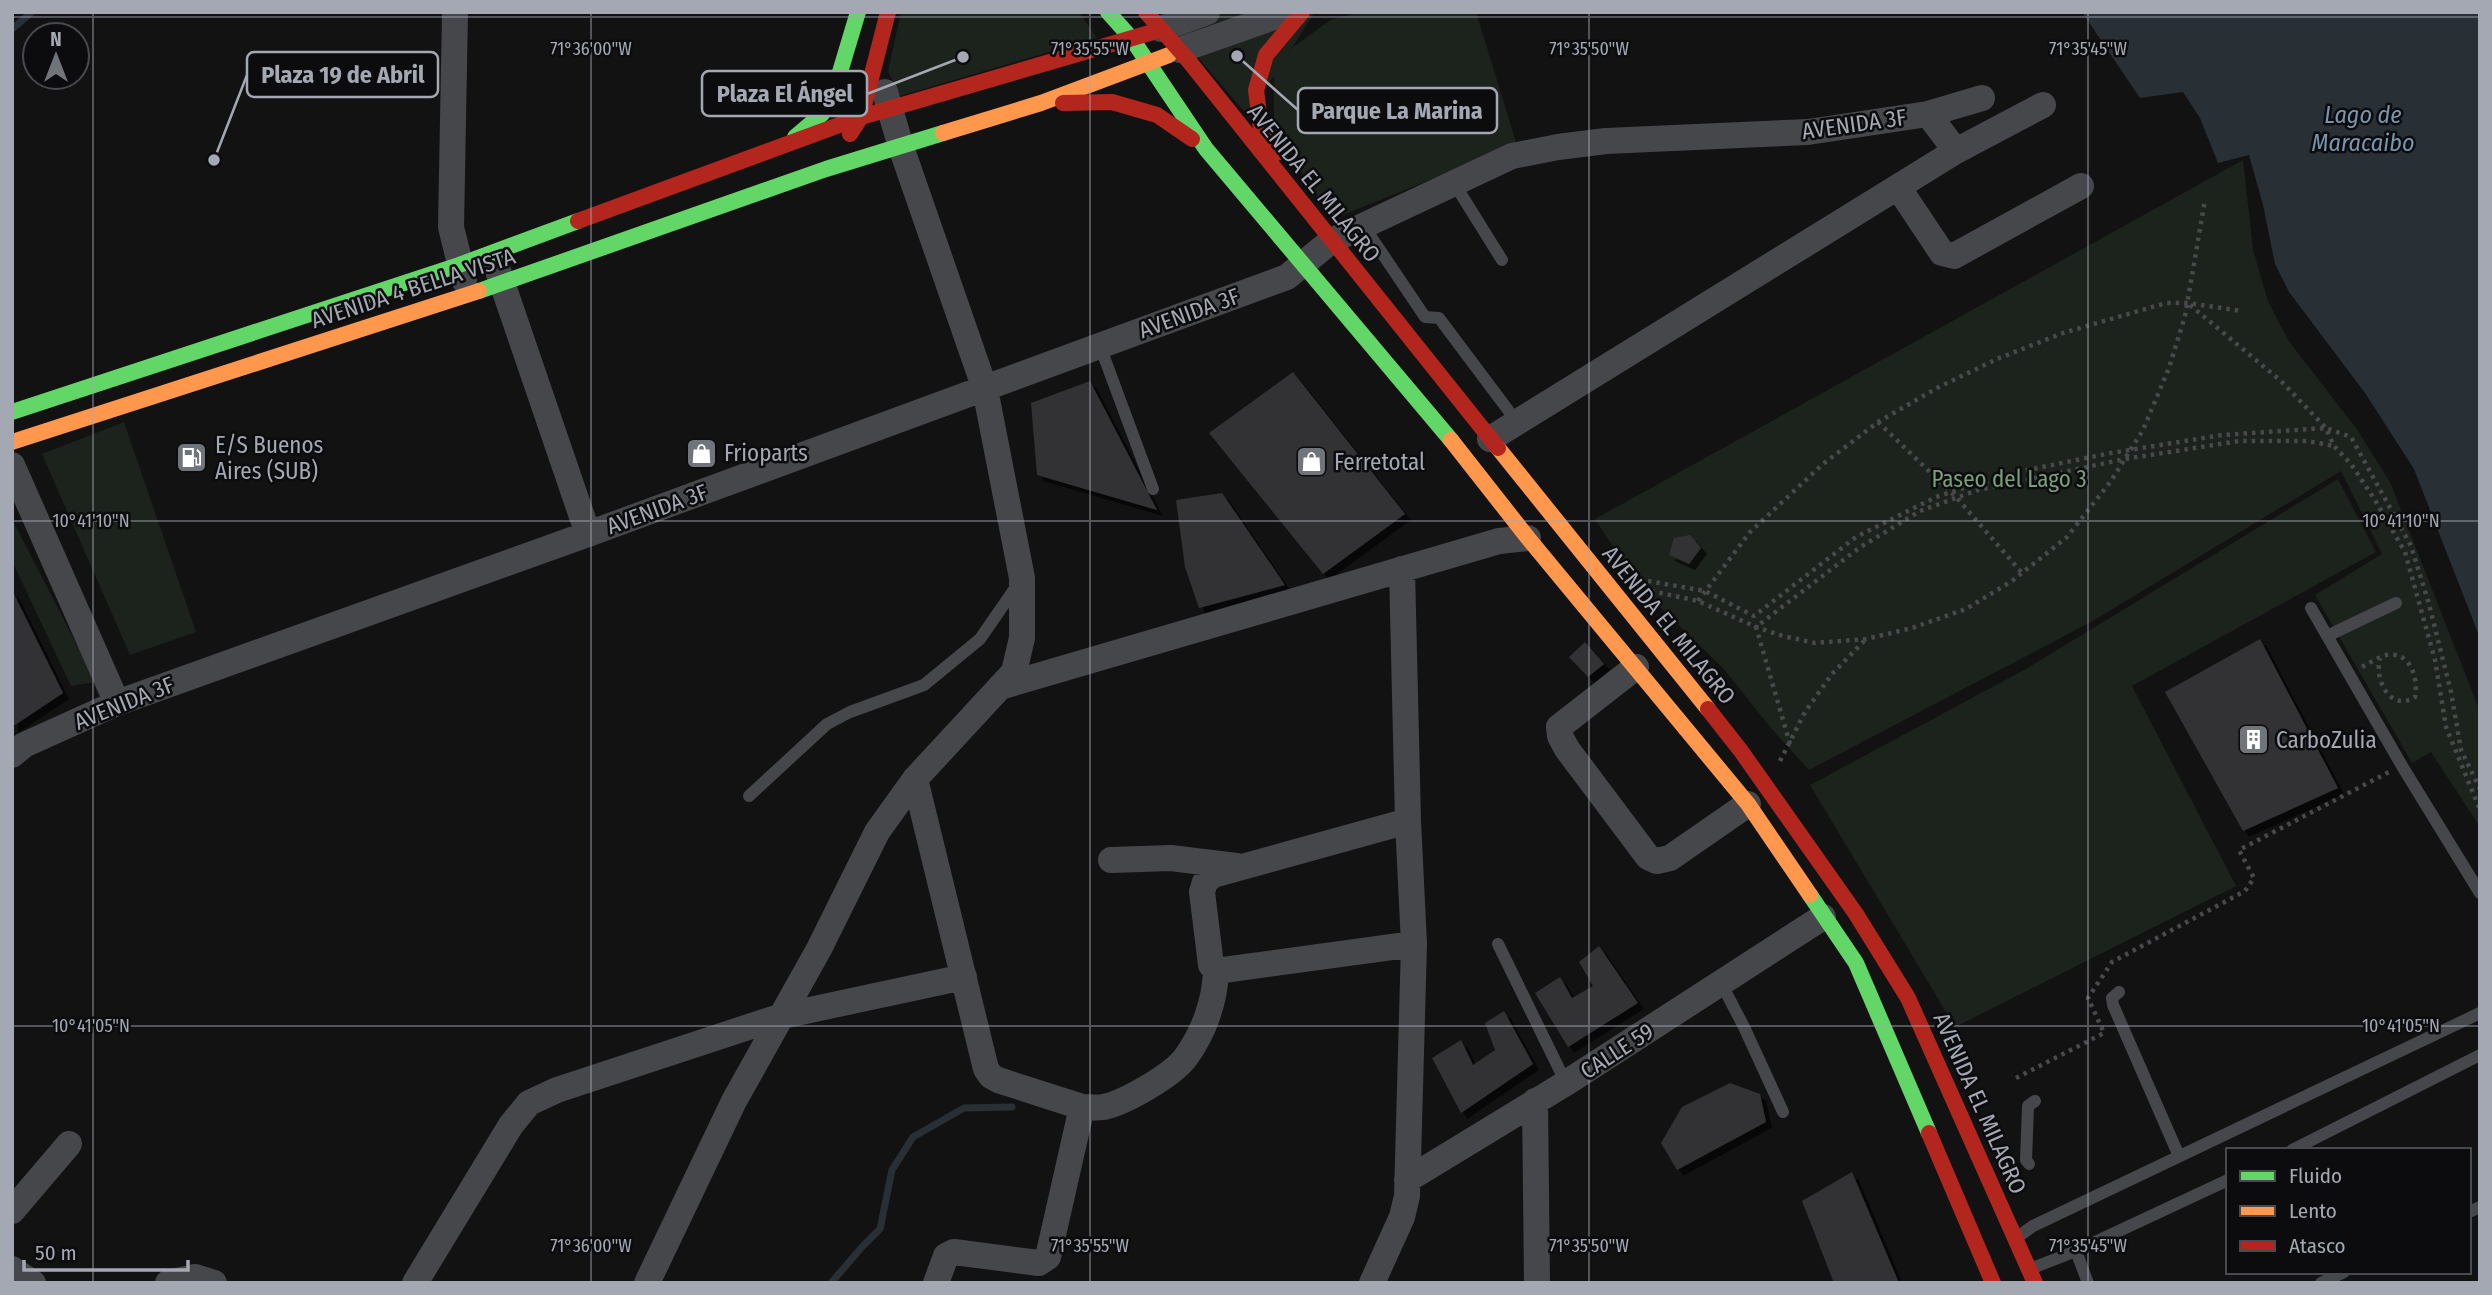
<svg xmlns="http://www.w3.org/2000/svg" width="2492" height="1295" font-family="'Fira Sans Condensed',sans-serif">
<defs>
<filter id="shadow"><feDropShadow dx="6" dy="6" stdDeviation="0" flood-color="#0009"/></filter>
</defs>
<rect width="100%" height="100%" fill="#121212"/>
<path fill="#1c221c" d="M901,12h178l18,26 -197,58 -12,-25z
M1159,12h156l-67,104z
M1361,12h115l41,133 -184,74 -59,-88v-58l19,-26 39,-28z
M2243,160l10,90 15,51 20,39 68,88 34,54 89,227 1,118 -49,-75 -19,11 -97,-168 67,-41 -41,-83 -250,151 -282,148 -38,-42 -48,-60 -83,-80 -45,-69z
M124,422l72,210 -66,23 -88,-201z
M2338,479l38,73 -244,134 104,200 -281,141 -145,-242 214,-115z
M12,519l84,163 -25,4 -59,-125z"/>
<path fill="#282f35" d="M2082,12h398v626l-66,-169 -49,-76 -76,-101 -14,-28 -12,-59 -14,-50 -31,8 -18,-45 -17,-26 -43,6z"/>
<g fill="none" stroke-linecap="round" stroke-linejoin="round">
<path stroke="#282f35" stroke-width="7" d="M12,29l20,-17
M831,1283l31,-36 18,-18 12,-59 21,-33 51,-29 48,-1"/>
</g>
<path fill="#323235" filter="url(#shadow)" d="M1293,372l112,142 -82,60 -114,-141z
M1090,381l67,129 -120,-35 -6,-72z
M1222,493l63,92 -86,23 -14,-41 -9,-67z
M1690,535l11,13 -12,16 -20,-9 5,-17z
M12,590l51,103 -51,34z
M2260,639l78,149 -95,43 -78,-139z
M1585,642l19,22 -16,13 -19,-20z
M1599,946l39,57 -70,44 -33,-54 25,-16 12,21 21,-12 -14,-24z
M1504,1011l29,53 -72,49 -29,-55 29,-18 12,25 22,-15 -10,-27z
M1730,1083l30,11 6,28 -89,48 -16,-27 21,-36z
M1852,1172l47,111h-65l-32,-82z"/>
<g fill="none" stroke-linecap="round" stroke-linejoin="round">
<path stroke="#48494d" stroke-width="4.5" stroke-dasharray="3.5 5" stroke-linecap="butt" d="M2190,305l91,76 45,47 8,18 17,18 24,36 30,52 30,108 11,67 34,83
M1878,422l79,76 65,75
M1648,581l57,10 49,25 102,-79 80,-40 15,-5 67,-20 93,-19 111,-18 104,-7 25,9 60,109 18,58 22,88 10,58 19,39
M1651,591l47,10 58,26 27,9 32,7 51,-4 46,-11 54,-19 46,-28 55,-44 44,-56 32,-51 26,-62 16,-52 20,-116
M1698,601l52,-69 73,-68 55,-42 61,-35 58,-28 66,-26 103,-30h22l53,8
M2362,667c7,-4 14,-8 21,-11 26,-8 36,21 32,41 -25,16 -41,-18 -35,-39
M1790,744l-34,-117 103,-79 61,-37 58,-21 147,-31 114,-18h68l27,5
M1780,761l25,-49 27,-38 34,-35
M2016,1078l88,-45 -16,-35 24,-36 133,-71 9,-13 -15,-28 150,-78"/>
<path stroke="#46474b" stroke-width="12" d="M1454,183l48,77
M1363,225l62,92 14,1 78,104
M1100,346l53,143
M2311,608l91,158 78,127
M2327,636l69,-33
M749,796l78,-72 23,-12 74,-27 56,-46 38,-55
M1498,944l68,139
M1721,983l23,44 39,85
M2119,992l-7,6 1,7 66,151
M2292,1150l188,-95
M2029,1164l-3,-4 2,-54 7,-5
M2469,1212l11,-5
M2019,1236l14,-10 447,-213
M2076,1251l12,32
M2030,1269l46,-18 152,-71
M2321,1283l23,-11"/>
<path stroke="#46474b" stroke-width="26" d="M455,12l-4,215 13,53
M1161,29l46,-17
M1180,50l108,-38
M1928,114l54,-16
M1956,151l87,-46
M1898,187l44,66 12,3 127,-70
M497,268l91,266
M12,465l105,238
M1636,667l-77,60 1,9 7,13 81,108 9,4 13,-3 78,-54
M1000,687l499,-146 29,-3
M12,755l12,-10 93,-42 471,-169 699,-257 44,-36 181,-85 46,-9 48,-6 202,-9 120,-18 28,37 -466,288
M915,779l71,290 5,7 7,4 84,27 -34,150 -9,6 -85,-11 -8,4 -10,27
M1408,821l-195,54 -8,7 -3,10 9,73 5,6 198,-27
M1111,860l60,-2 65,8
M1535,1101l2,182
M1082,1107c7,0 15,1 22,0 22,-5 69,-32 82,-50 18,-25 29,-56 30,-86
M1407,1180l159,-97 257,-166
M12,1211l57,-67
M12,1269l21,14
M168,1283l27,-6 19,6
M415,1283l96,-158 18,-22 28,-13 225,-74 182,-39
M647,1283l87,-182 85,-152 58,-117 38,-53 99,-107 8,-34v-60l-37,-189 -84,-242 -16,-55
M1372,1283l30,-66 5,-21 7,-252 -6,-123 -6,-252"/>
<path stroke="#63d668" stroke-width="16" d="M1108,12l24,27 74,110 245,291
M795,137l27,-23 15,-32 21,-70
M479,291l347,-122 117,-36
M12,412l447,-147 119,-44
M1810,895l46,68 73,170"/>
<path stroke="#ff974d" stroke-width="16" d="M943,133l98,-30 128,-48
M1451,440l77,98 220,266 62,91
M12,442l467,-151
M1498,448l210,261"/>
<path stroke="#b3261e" stroke-width="16" d="M1146,12l42,48 310,388
M1063,103l49,-1 45,13 35,24
M850,134l11,-17 27,-105
M1277,153l-16,-23 -5,-40 10,-35 36,-43
M578,221l283,-104 292,-85
M1708,709l33,42 115,163 52,84 127,285
M1929,1133l64,150"/>
</g>
<path fill="none" stroke="#a3a8b3" stroke-width="2" stroke-opacity="0.45" d="M93,12v1271M591,12v1271M1090,12v1271M1589,12v1271M2088,12v1271M12,17h2468M12,521h2468M12,1026h2468"/>
<defs>
<symbol id="shop-square" viewBox="-11 -11 22 22"><rect x="-9" y="-9" width="18" height="18" rx="4" fill="#70747b" stroke="#0c0c0e"/><path d="M-5-2.5h2.3a2.7 3.5 0 0 1 5.4 0H5L5.5 6h-11ZM-1.5-2.5h3a1.5 2.3 0 0 0-3 0Z" fill="#fff"/></symbol>
<symbol id="fuel-square" viewBox="-11 -11 22 22"><rect x="-9" y="-9" width="18" height="18" rx="4" fill="#70747b" stroke="#0c0c0e"/><path d="M-5.5-6h7V0h2V4h1.3V-2.5L3-4.5l.8-.8L6-3V5H2.5V1h-1V6h-7ZM-4.2-4.7v3.2H.2V-4.7Z" fill="#fff"/></symbol>
<symbol id="building-square" viewBox="-11 -11 22 22"><rect x="-9" y="-9" width="18" height="18" rx="4" fill="#70747b" stroke="#0c0c0e"/><path d="M-4-6H4V6H1V3H-1V6H-4ZM-2.5-4.3h1.7v1.8h-1.7ZM.8-4.3h1.7v1.8H.8ZM-2.5-1h1.7V.8h-1.7ZM.8-1h1.7V.8H.8Z" fill="#fff"/></symbol>
</defs>
<g fill-rule="evenodd">
<use href="#shop-square" x="684" y="436" width="35" height="35"/>
<use href="#fuel-square" x="174" y="440" width="35" height="35"/>
<use href="#shop-square" x="1294" y="444" width="35" height="35"/>
<use href="#building-square" x="2236" y="722" width="35" height="35"/>
</g>
<g text-anchor="middle" dominant-baseline="central" stroke-width="5" stroke-linejoin="round" paint-order="stroke">
<g font-size="23" fill="#a3a8b3" stroke="#0c0c0e">
<text transform="translate(1854 124) rotate(-8)">AVENIDA 3F</text>
<text transform="translate(1314 183) rotate(51)">AVENIDA EL MILAGRO</text>
<text transform="translate(413 288) rotate(-18)">AVENIDA 4 BELLA VISTA</text>
<text transform="translate(1189 313) rotate(-20)">AVENIDA 3F</text>
<text transform="translate(657 509) rotate(-20)">AVENIDA 3F</text>
<text transform="translate(1669 625) rotate(51)">AVENIDA EL MILAGRO</text>
<text transform="translate(124 703) rotate(-22)">AVENIDA 3F</text>
<text transform="translate(1617 1051) rotate(-33)">CALLE 59</text>
<text transform="translate(1980 1103) rotate(66)">AVENIDA EL MILAGRO</text>
</g>
<g font-size="23" fill="#a3a8b3" stroke="#0c0c0e" text-anchor="start">
<text x="215" y="445">E/S Buenos<tspan x="215" dy="26">Aires (SUB)</tspan></text>
<text x="724" y="453">Frioparts</text>
<text x="1334" y="462">Ferretotal</text>
<text x="2276" y="740">CarboZulia</text>
</g>
<g font-size="23" fill="#799f7c" stroke="#0c0c0e">
<text x="2009" y="479">Paseo del Lago 3</text>
</g>
<g font-size="24" font-style="italic" fill="#7996af" stroke="#0c0c0e">
<text x="2363" y="115">Lago de<tspan x="2363" dy="28">Maracaibo</tspan></text>
</g>
</g>
<g font-size="18" text-anchor="middle" fill="#a3a8b3" stroke="#0c0c0e" stroke-width="5" stroke-linejoin="round" paint-order="stroke">
<text x="591" y="55">71°36'00"W</text>
<text x="1090" y="55">71°35'55"W</text>
<text x="1589" y="55">71°35'50"W</text>
<text x="2088" y="55">71°35'45"W</text>
<text x="91" y="527">10°41'10"N</text>
<text x="2401" y="527">10°41'10"N</text>
<text x="91" y="1032">10°41'05"N</text>
<text x="2401" y="1032">10°41'05"N</text>
<text x="591" y="1252">71°36'00"W</text>
<text x="1090" y="1252">71°35'55"W</text>
<text x="1589" y="1252">71°35'50"W</text>
<text x="2088" y="1252">71°35'45"W</text>
</g>
<path fill="none" stroke="#a3a8b3" stroke-width="2.5" d="M214 160L247 75M963 57L867 94M1237 56L1298 110"/>
<g fill="#a3a8b3" stroke="#0c0c0e" stroke-width="2.5">
<circle cx="214" cy="160" r="7"/>
<circle cx="963" cy="57" r="7"/>
<circle cx="1237" cy="56" r="7"/>
</g>
<g fill="#0c0c0e" stroke="#a3a8b3" stroke-width="2.5">
<rect x="247" y="52" width="191" height="45" rx="7"/>
<rect x="702" y="71" width="165" height="45" rx="7"/>
<rect x="1298" y="88" width="199" height="45" rx="7"/>
</g>
<g font-size="24" text-anchor="middle" font-weight="bold" fill="#a3a8b3">
<text x="343" y="83">Plaza 19 de Abril</text>
<text x="785" y="102">Plaza El Ángel</text>
<text x="1397" y="119">Parque La Marina</text>
</g>
<rect width="2492" height="1295" fill="none" stroke="#a3a8b3" stroke-width="28"/>
<rect x="2226" y="1148" width="245" height="126" fill="#0c0c0e" stroke="#484a50" stroke-width="2"/>
<rect x="2240" y="1171" width="35" height="10" fill="#63d668" stroke="#484a50" stroke-width="2"/>
<text x="2289" y="1183" font-size="21" fill="#a3a8b3">Fluido</text>
<rect x="2240" y="1206" width="35" height="10" fill="#ff974d" stroke="#484a50" stroke-width="2"/>
<text x="2289" y="1218" font-size="21" fill="#a3a8b3">Lento</text>
<rect x="2240" y="1241" width="35" height="10" fill="#b3261e" stroke="#484a50" stroke-width="2"/>
<text x="2289" y="1253" font-size="21" fill="#a3a8b3">Atasco</text>
<g transform="translate(56 56)"><circle r="33" fill="#0c0c0e" stroke="#484a50" stroke-width="2"/>
<path d="M0-5L12 26L0 18L-12 26Z" fill="#70747b"/>
<text y="-10" font-size="19" font-weight="bold" text-anchor="middle" fill="#a3a8b3">N</text>
</g>
<path d="M24 1260v10h164v-10" fill="none" stroke="#a3a8b3" stroke-width="3.5"/>
<text x="35" y="1260" font-size="21" fill="#a3a8b3" stroke="#0c0c0e" stroke-width="5" paint-order="stroke">50 m</text>
</svg>
